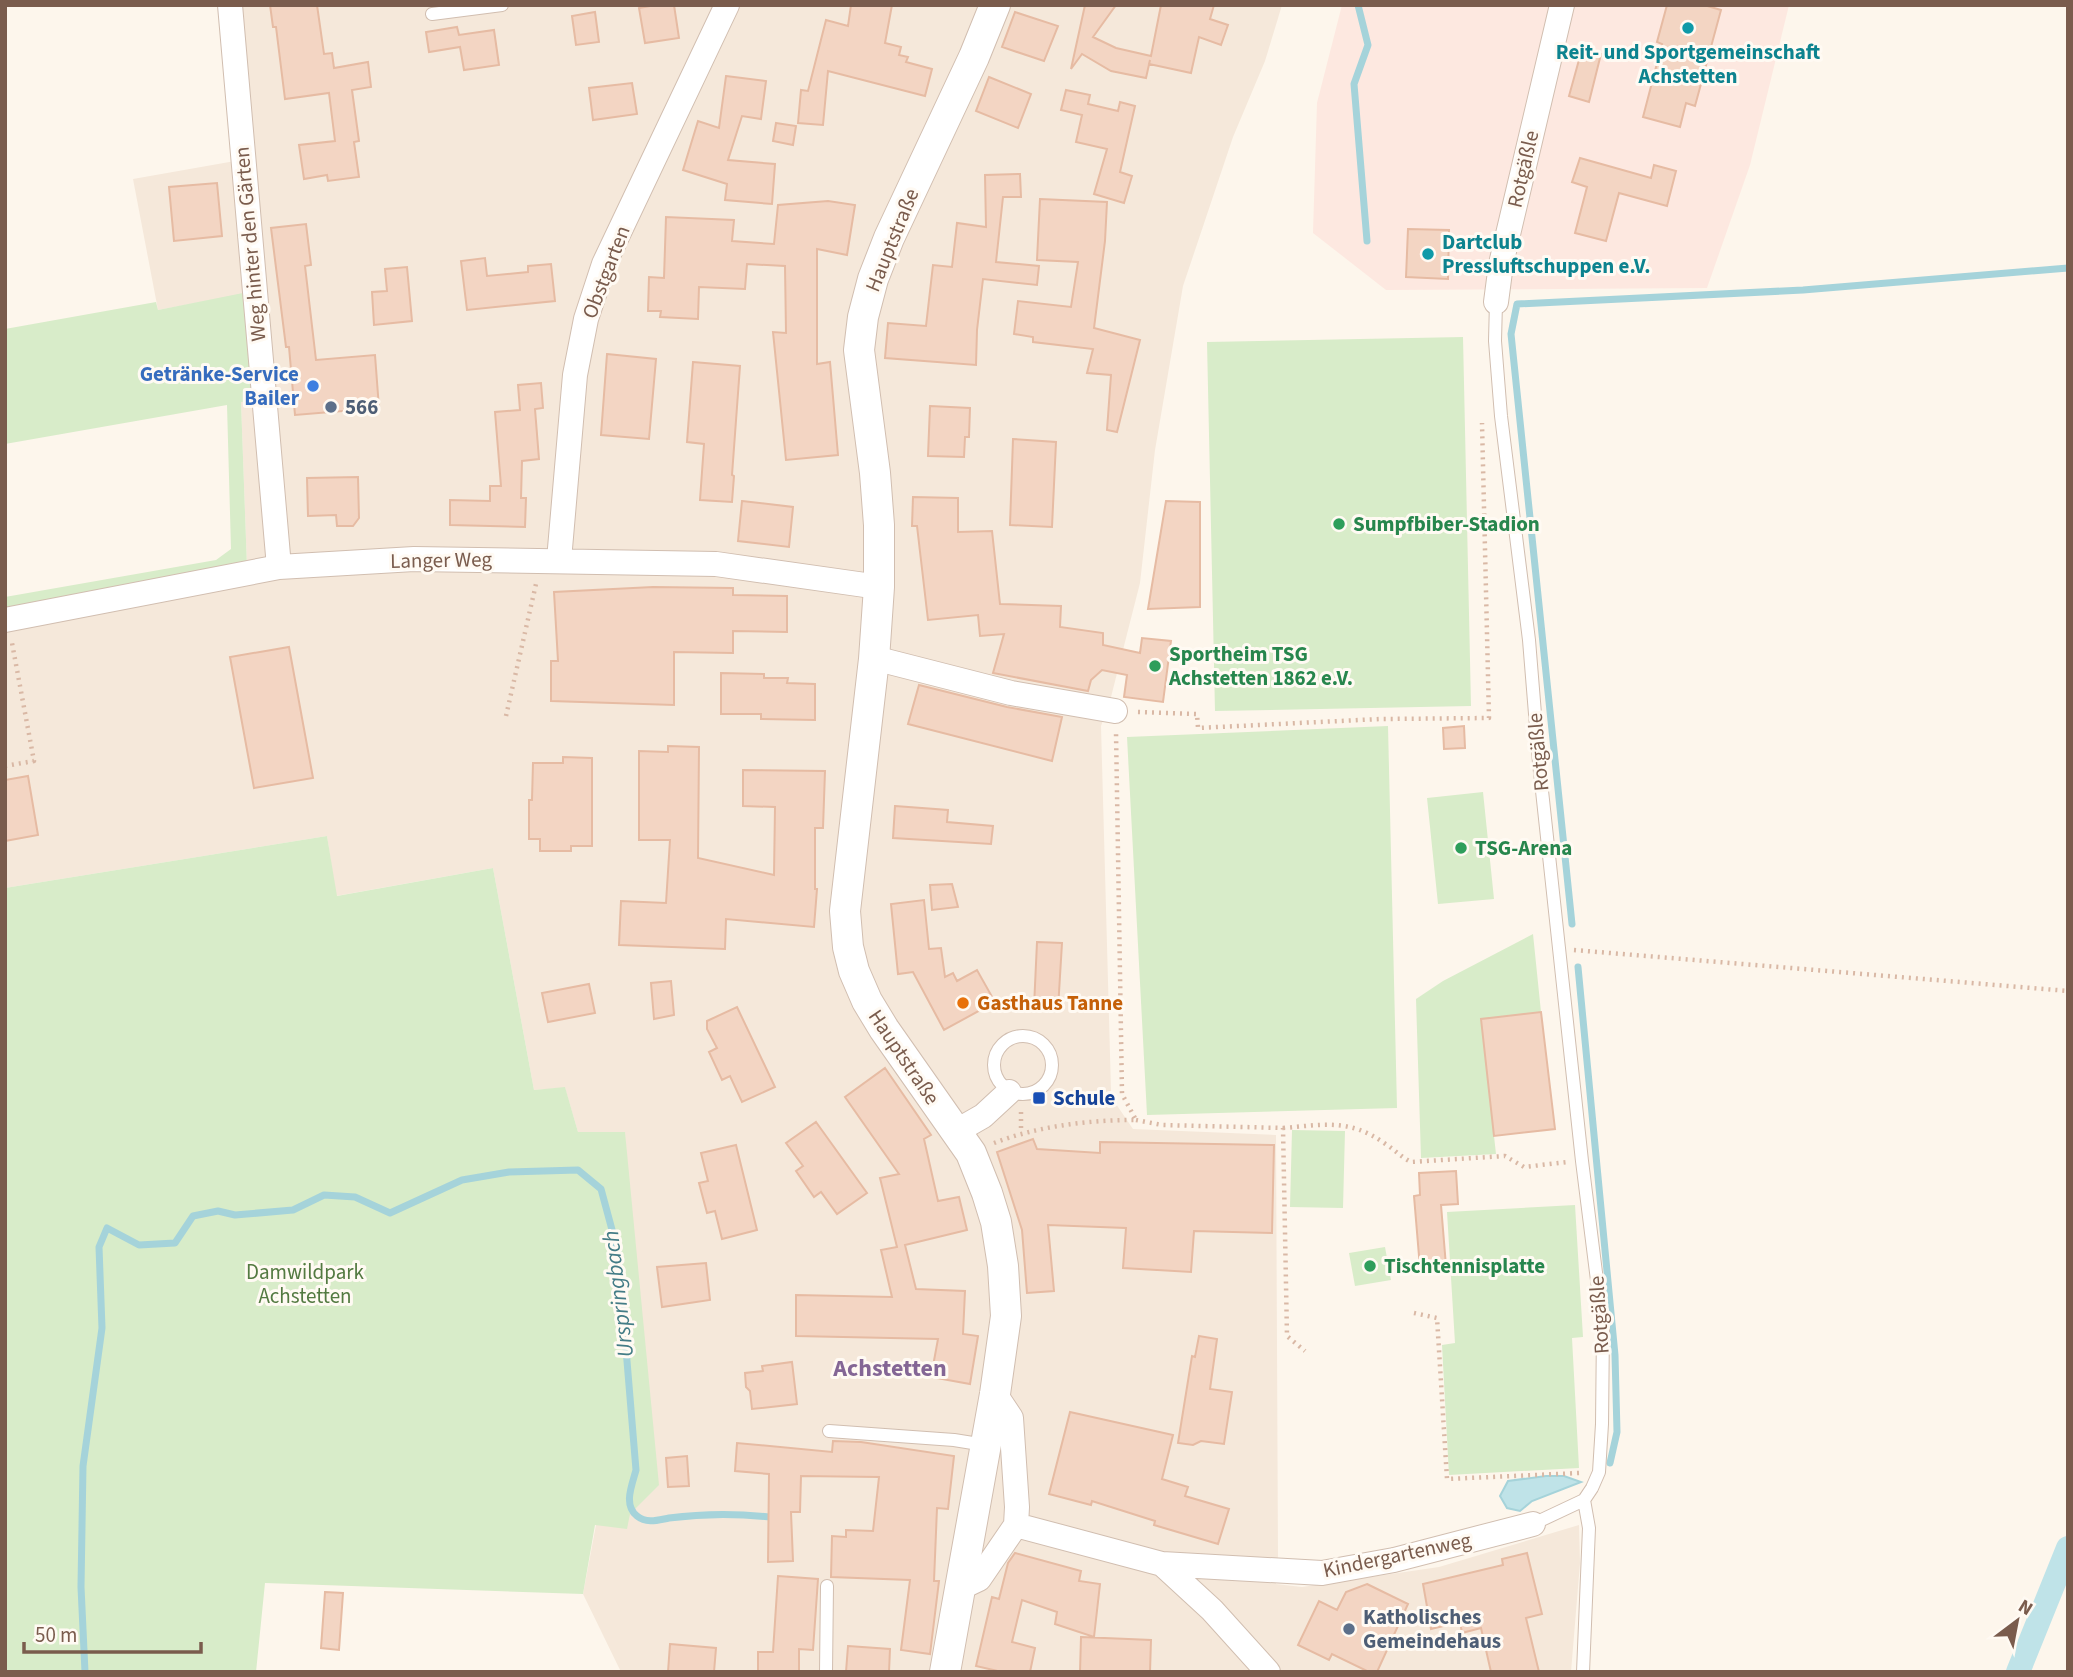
<svg xmlns="http://www.w3.org/2000/svg" width="2073" height="1677" font-family="'Source Sans 3',sans-serif">
<rect width="100%" height="100%" fill="#fdf6ec"/>
<path fill="#f5e8da" d="M220,5h1062l-17,56 -32,76 -50,149 -28,164 -15,133 -29,114 -10,29 10,365 5,13 17,25 143,6 2,421 -2,28 26,3 137,-20 140,-42 1,38 -9,109h-950l-38,-78 13,-69 34,-11 3,-3 -8,-379h-47l-13,-44 -31,2 -41,-222 -157,28 -9,-60 -322,52v-279l242,-42 -6,-165 16,-1 -9,-108 -90,17 -25,-131 102,-18z"/>
<path fill="#fde8e0" d="M1342,5h447l-39,160 -43,123 -321,2 -73,-57 4,-130z"/>
<path fill="#d8ecc9" d="M248,292l9,109 -16,1 6,165 -242,42v-12l211,-37 15,-11 -4,-144 -222,39v-115l151,-27 2,8z
M1463,337l8,369 -256,5 -8,-369z
M1388,726l9,382 -250,7 -20,-378z
M1483,792l11,107 -56,5 -11,-106z
M327,836l10,60 156,-28 41,222 31,-3 13,45h47l34,353 -29,29 -3,15 -32,-4 -12,69 -318,-11 -9,89h-251v-784z
M1533,934l8,78 -60,7 15,135 -75,4 -5,-159 27,-18z
M1292,1130l53,1 -2,77 -53,-1z
M1575,1205l8,132 -11,1 7,130 -130,7 -7,-130 13,-2 -8,-131z
M1385,1247l6,33 -36,6 -6,-33z"/>
<path fill="#bfe3e8" stroke="#a5d3da" stroke-width="2" d="M1546,1476h18l17,6 -49,19 -12,10 -13,-3 -7,-12 8,-15z"/>
<g fill="none" stroke-linecap="round" stroke-linejoin="round">
<path stroke="#a5d3da" stroke-width="7" d="M1358,5l10,40 -14,39 13,157
M1572,924l-61,-590 6,-30 286,-14 265,-22
M1578,967l37,388 2,77 -7,31
M85,1672l-4,-85 2,-121 19,-138 -3,-81 8,-19 32,17 36,-2 18,-27 25,-5 17,4 58,-5 31,-15 31,2 35,16 72,-33 47,-8 69,-2 23,19 17,63 18,218c-4,15 -13,35 1,46 10,8 21,4 32,2 38,-5 70,-5 109,0"/>
<path stroke="#bfe3e8" stroke-width="24" d="M2018,1672l50,-124"/>
</g>
<path fill="#f3d5c3" stroke="#e6bba3" stroke-width="2" d="M270,5h47l7,49 8,-1 2,15 34,-6 3,25 -19,3 7,51 -5,1 5,35 -31,4 -1,-6 -23,4 -5,-34 36,-4 -6,-48 -44,6 -9,-72h-3z
M656,5h18l5,33 -34,5 -6,-35z
M851,5h41l-7,38 16,4 -2,8 9,2 -2,5 26,7 -7,27 -97,-25 -5,54 -25,-2 3,-33 7,1 18,-71 22,6z
M1085,5h31l-23,32 23,11 35,8 10,-51h53l-4,14 18,6 -7,20 -22,-8 -8,36 -42,-9 1,-4 -4,18 -35,-7 -29,-17 -11,15z
M1667,5h37l17,5 -26,96 -9,-3 -6,24 -37,-10 19,-73 -5,-2z
M595,12l4,30 -23,3 -4,-29z
M1015,12l43,14 -14,35 -42,-14z
M457,27l2,8 35,-5 5,35 -35,5 -4,-23 -31,5 -3,-20z
M1582,49l19,5 -12,48 -20,-6z
M726,76l40,5 -5,38 -19,-3 -14,44 47,4 -3,40 -47,-4 2,-16 -44,-14 15,-49 21,7z
M989,77l42,17 -13,34 -42,-17z
M632,83l5,31 -44,6 -4,-32z
M1066,90l24,5 -2,9 30,7 2,-9 15,4 -15,66 12,4 -8,27 -30,-9 13,-45 -31,-7 6,-27 -21,-5z
M776,123l20,3 -3,19 -20,-4z
M1580,158l71,20 3,-13 22,6 -9,35 -48,-13 -13,48 -31,-8 12,-46 -15,-5z
M1020,174l1,23h-18l-7,65 43,4 -2,19 -54,-6 -6,51 -1,35 -91,-7 3,-35 38,3 7,-61 19,2 5,-44 29,4 -1,-52z
M217,183l5,53 -48,5 -5,-54z
M1040,199l67,3 -2,39 -11,87 46,12 -23,92 -10,-2 4,-55 -24,-2 6,-24 -60,-7v-5l-19,-3 4,-33 53,6 7,-45 -41,-2z
M828,201l27,4 -8,50 -30,-6v115l13,-2 8,93 -52,5 -13,-128 13,1 -1,-67 -38,-2 -2,25 -46,-2 -1,32 -38,-2 1,-6h-13l1,-34 15,1 2,-61 68,3 -2,21 42,3 4,-39z
M306,224l5,41 -6,1 11,94 59,-5 4,53 -84,7 -6,-68h-3l-15,-119z
M1408,229l41,1 -1,49 -42,-2z
M485,258l2,18 41,-4v-6l23,-2 4,37 -88,9 -6,-49z
M407,267l5,54 -38,4 -2,-33 15,-1 -2,-22z
M607,354l49,5 -7,80 -48,-4z
M693,362l47,4 -8,109 2,1 -2,26 -32,-2 4,-56 -17,-2z
M541,383l2,25 -8,1 4,50 -17,2 -1,37h5l-1,29 -75,-2v-25l40,1v-15h11l-6,-74 25,-2 -2,-25z
M930,406l40,2 -1,29h-4l-1,20 -36,-1z
M1013,439l43,3 -4,85 -42,-2z
M358,477l1,41 -6,8h-16l-1,-11 -28,1 -1,-38z
M913,497l45,1v34l34,-1 8,73 61,2 -1,21 43,6v12l37,8 2,-15 29,3 -8,61 -39,-5 3,-22 -25,-5 -11,10 -3,11 -95,-18 11,-39 -24,2 -2,-21 -50,5 -11,-94h-5z
M742,501l51,6 -4,40 -51,-6z
M1166,501l34,1v105l-52,2z
M653,587l80,1v7l54,1v36l-54,-1v22l-59,-1v53l-123,-4v-40h7l-4,-69z
M289,647l24,131 -59,10 -24,-131z
M721,673l43,1v4h24l-1,5 28,1v36l-54,-1v-5h-40z
M919,685l88,22 55,10 -10,44 -144,-37z
M1464,726l1,22 -21,1 -1,-21z
M668,746l31,1 -1,111 76,17 1,-68 -32,-1v-36l82,1 -2,57h-8v61h2l-3,38 -88,-8 -1,30 -106,-4 2,-44 45,2 4,-63h-31v-89l29,1z
M563,757l29,1v88h-21v5h-31v-12h-11v-39h3l1,-37h30z
M28,776l10,59 -33,6v-61z
M895,806l53,4 -1,12 46,4 -2,18 -98,-6z
M952,884l6,23 -26,3 -2,-25z
M924,900l5,49 12,-1 4,29 8,-4 4,8 20,-11 18,32 -51,28 -31,-58 -15,2 -7,-70z
M1037,942l25,1 -4,66 -24,-2z
M671,981l3,34 -20,4 -3,-36z
M589,984l6,29 -47,9 -6,-29z
M737,1007l38,80 -33,15 -12,-26 -8,4 -13,-28 8,-4 -10,-19v-8z
M1541,1012l14,117 -61,7 -13,-117z
M885,1068l46,67 -7,4 14,62 21,-4 8,33 -62,15 11,44 49,2 -2,43 15,2 -8,48 -39,-7 7,-38 -142,-3v-41l96,2 -11,-47 16,-3 -17,-69 19,-4 -54,-77z
M816,1122l51,71 -30,21 -16,-22 -7,5 -18,-26 7,-5 -17,-23z
M1033,1139l4,10 63,4v-11l174,3 -2,88 -78,-2 -3,41 -68,-4 3,-40 -78,-3 6,66 -27,2 -5,-63 -25,-78z
M736,1145l21,85 -35,9 -7,-28 -8,2 -8,-30 9,-2 -7,-28z
M1456,1171l2,33 -17,1 5,61 -26,2 -6,-72 6,-1 -1,-22z
M706,1263l4,37 -48,7 -5,-40z
M1199,1336l18,3 -7,50 22,3 -8,52 -23,-3 -8,4 -15,-2 14,-87 3,1z
M792,1362l5,42 -45,5 -2,-18 -4,-4 -1,-14 18,-2 -1,-5z
M1070,1412l103,23 -11,44 26,8 -3,9 44,13 -11,35 -64,-19 1,-4 -63,-20 -1,4 -42,-11z
M833,1441l28,1 93,14 -6,53 -11,-1 -3,73h5l-9,73 -29,-4 9,-70 -79,-3 1,-41 14,1v-7l27,1 6,-54 -78,-1 -1,36h-9l2,49 -25,1 1,-88 -34,-3 2,-28 95,9z
M687,1456l2,30 -21,1 -2,-29z
M1015,1553l66,18 -2,10 21,3 -6,53 -39,-13 2,-12 -35,-12 -10,42 23,6 -5,24h-28l-26,-6 16,-69 7,2 9,-36z
M1527,1553l15,61 -16,4 13,54h-48l-10,-44 -19,5 -2,-11 -29,7 -8,-45 80,-19 -1,-6z
M778,1576l40,3 -5,71 -14,-1v23h-41v-20h15z
M1367,1584l41,20 -31,68h-8l-37,-18 -3,6 -31,-15 21,-44 18,9 9,-18z
M325,1592l18,1 -4,57 -18,-2z
M1081,1637l70,3 -1,32h-70z
M670,1644l46,4 -2,24h-46z
M848,1646l42,3 -1,23h-43z"/>
<g fill="none" stroke-linecap="round" stroke-linejoin="round">
<defs>
<path id="service" d="M432,14l70,-9
M1496,302l-1,39 6,75 28,224 10,123 43,398 21,167 -1,96 -3,48 -7,16 -8,12 -51,24
M994 1065a29 29 0 1 1 58 0a29 29 0 1 1-58 0Z
M829,1431l125,9 31,5
M826,1672l1,-86
M1583,1672l6,-144 -5,-28"/>
<path id="minor" d="M230,5l49,562
M1496,302l5,-38 61,-259
M559,560l16,-185 11,-56 18,-55 123,-259
M5,620l274,-53 135,-8 302,5 163,23
M874,658l137,35 104,18
M955,1132l28,-16 26,-24
M1016,1525l146,39 160,9 72,-13 139,-36
M1162,1564l50,46 56,62
M960,1588l19,-9 37,-54 1,-18 -6,-89 -16,-24"/>
<path id="tertiary" d="M945,1672l50,-278 11,-78 -3,-50 -7,-44 -9,-29 -16,-40 -87,-124 -17,-28 -13,-30 -6,-24 -3,-36 29,-252 5,-72v-62l-4,-52 -16,-123 4,-33 10,-38 16,-41 85,-181 21,-52"/>
</defs>
<use href="#service" stroke="#d1beb0" stroke-width="14"/>
<use href="#minor" stroke="#d1beb0" stroke-width="26"/>
<use href="#tertiary" stroke="#d1beb0" stroke-width="32"/>
<path stroke="#d9b8a5" stroke-width="4.5" stroke-dasharray="2 5" stroke-linecap="butt" d="M1138,712l59,2 1,14 182,-9 109,-1 -7,-295
M506,716l30,-132
M5,766l29,-5 -22,-118
M1574,950l494,41
M1021,1112v20
M1136,1120l26,5 121,3 4,208 18,15
M1283,1128c39,-3 66,-10 101,15 10,6 17,14 27,19l94,-6 19,11 43,-5
M994,1143c44,-17 95,-23 142,-23l-14,-26 -6,-362
M1414,1313l23,5 10,161 132,-6"/>
<use href="#service" stroke="#fff" stroke-width="12"/>
<use href="#minor" stroke="#fff" stroke-width="24"/>
<use href="#tertiary" stroke="#fff" stroke-width="30"/>
</g>
<g fill="#0f9aa8" stroke="#fffaf3" stroke-width="2.5">
<circle cx="1688" cy="28" r="7"/>
<circle cx="1428" cy="254" r="7"/>
</g>
<circle fill="#3f7fe0" stroke="#fffaf3" stroke-width="2.5" cx="313" cy="386" r="7"/>
<g fill="#5c6f8a" stroke="#fffaf3" stroke-width="2.5">
<circle cx="331" cy="407" r="7"/>
<circle cx="1349" cy="1629" r="7"/>
</g>
<g fill="#2e9e5b" stroke="#fffaf3" stroke-width="2.5">
<circle cx="1339" cy="524" r="7"/>
<circle cx="1155" cy="666" r="7"/>
<circle cx="1461" cy="848" r="7"/>
<circle cx="1370" cy="1266" r="7"/>
</g>
<circle fill="#e8710a" stroke="#fffaf3" stroke-width="2.5" cx="963" cy="1003" r="7"/>
<rect fill="#1a4fb4" stroke="#fffaf3" stroke-width="2.5" x="1032" y="1091" width="14" height="14" rx="3.5"/>
<g text-anchor="middle" dominant-baseline="central" stroke-width="6" stroke-linejoin="round" paint-order="stroke">
<g font-size="21" font-weight="bold" fill="#0d838f" stroke="#fffaf3">
<text x="1688" y="52">Reit- und Sportgemeinschaft<tspan x="1688" dy="24">Achstetten</tspan></text>
<text x="1442" y="242" text-anchor="start">Dartclub<tspan x="1442" dy="24">Pressluftschuppen e.V.</tspan></text>
</g>
<g font-size="21" fill="#7a5c4d" stroke="#fffaf3">
<text transform="translate(1523 169) rotate(-77)">Rotgäßle</text>
<text transform="translate(892 240) rotate(-68)">Hauptstraße</text>
<text transform="translate(250 244) rotate(-95)">Weg hinter den Gärten</text>
<text transform="translate(606 272) rotate(-69)">Obstgarten</text>
<text transform="translate(441 560) rotate(-1)">Langer Weg</text>
<text transform="translate(1538 752) rotate(-95)">Rotgäßle</text>
<text transform="translate(904 1057) rotate(56)">Hauptstraße</text>
<text transform="translate(1599 1315) rotate(-94)">Rotgäßle</text>
<text transform="translate(1397 1555) rotate(-12)">Kindergartenweg</text>
</g>
<g font-size="21" font-weight="bold" fill="#366cbe" stroke="#fffaf3" text-anchor="end">
<text x="299" y="374">Getränke-Service<tspan x="299" dy="24">Bailer</tspan></text>
</g>
<g font-size="21" font-weight="bold" fill="#4e5e75" stroke="#fffaf3" text-anchor="start">
<text x="345" y="407">566</text>
<text x="1363" y="1617">Katholisches<tspan x="1363" dy="24">Gemeindehaus</tspan></text>
</g>
<g font-size="21" font-weight="bold" fill="#27864d" stroke="#fffaf3" text-anchor="start">
<text x="1353" y="524">Sumpfbiber-Stadion</text>
<text x="1169" y="654">Sportheim TSG<tspan x="1169" dy="24">Achstetten 1862 e.V.</tspan></text>
<text x="1475" y="848">TSG-Arena</text>
<text x="1384" y="1266">Tischtennisplatte</text>
</g>
<g font-size="21" font-weight="bold" fill="#c56008" stroke="#fffaf3" text-anchor="start">
<text x="977" y="1003">Gasthaus Tanne</text>
</g>
<g font-size="21" font-weight="bold" fill="#164399" stroke="#fffaf3" text-anchor="start">
<text x="1053" y="1098">Schule</text>
</g>
<g font-size="21" fill="#537a41" stroke="#fffaf3">
<text x="305" y="1272">Damwildpark<tspan x="305" dy="24">Achstetten</tspan></text>
</g>
<g font-size="23" font-style="italic" fill="#437c86" stroke="#fffaf3">
<text transform="translate(618 1294) rotate(-97)">Urspringbach</text>
</g>
<g font-size="24" font-weight="bold" fill="#846695" stroke="#fffaf3">
<text x="890" y="1368">Achstetten</text>
</g>
</g>
<rect width="2073" height="1677" fill="none" stroke="#7a5c4d" stroke-width="14"/>
<g transform="translate(2017 1621) rotate(32)" stroke="#fffaf3" stroke-width="5" paint-order="stroke">
<path d="M0-5L12 26L0 18L-12 26Z" fill="#7a5c4d"/>
<text y="-10" font-size="19" font-weight="bold" text-anchor="middle" fill="#7a5c4d">N</text>
</g>
<path d="M24 1642v10h177v-10" fill="none" stroke="#7a5c4d" stroke-width="3.5"/>
<text x="35" y="1642" font-size="21" fill="#7a5c4d" stroke="#fffaf3" stroke-width="5" paint-order="stroke">50 m</text>
</svg>
